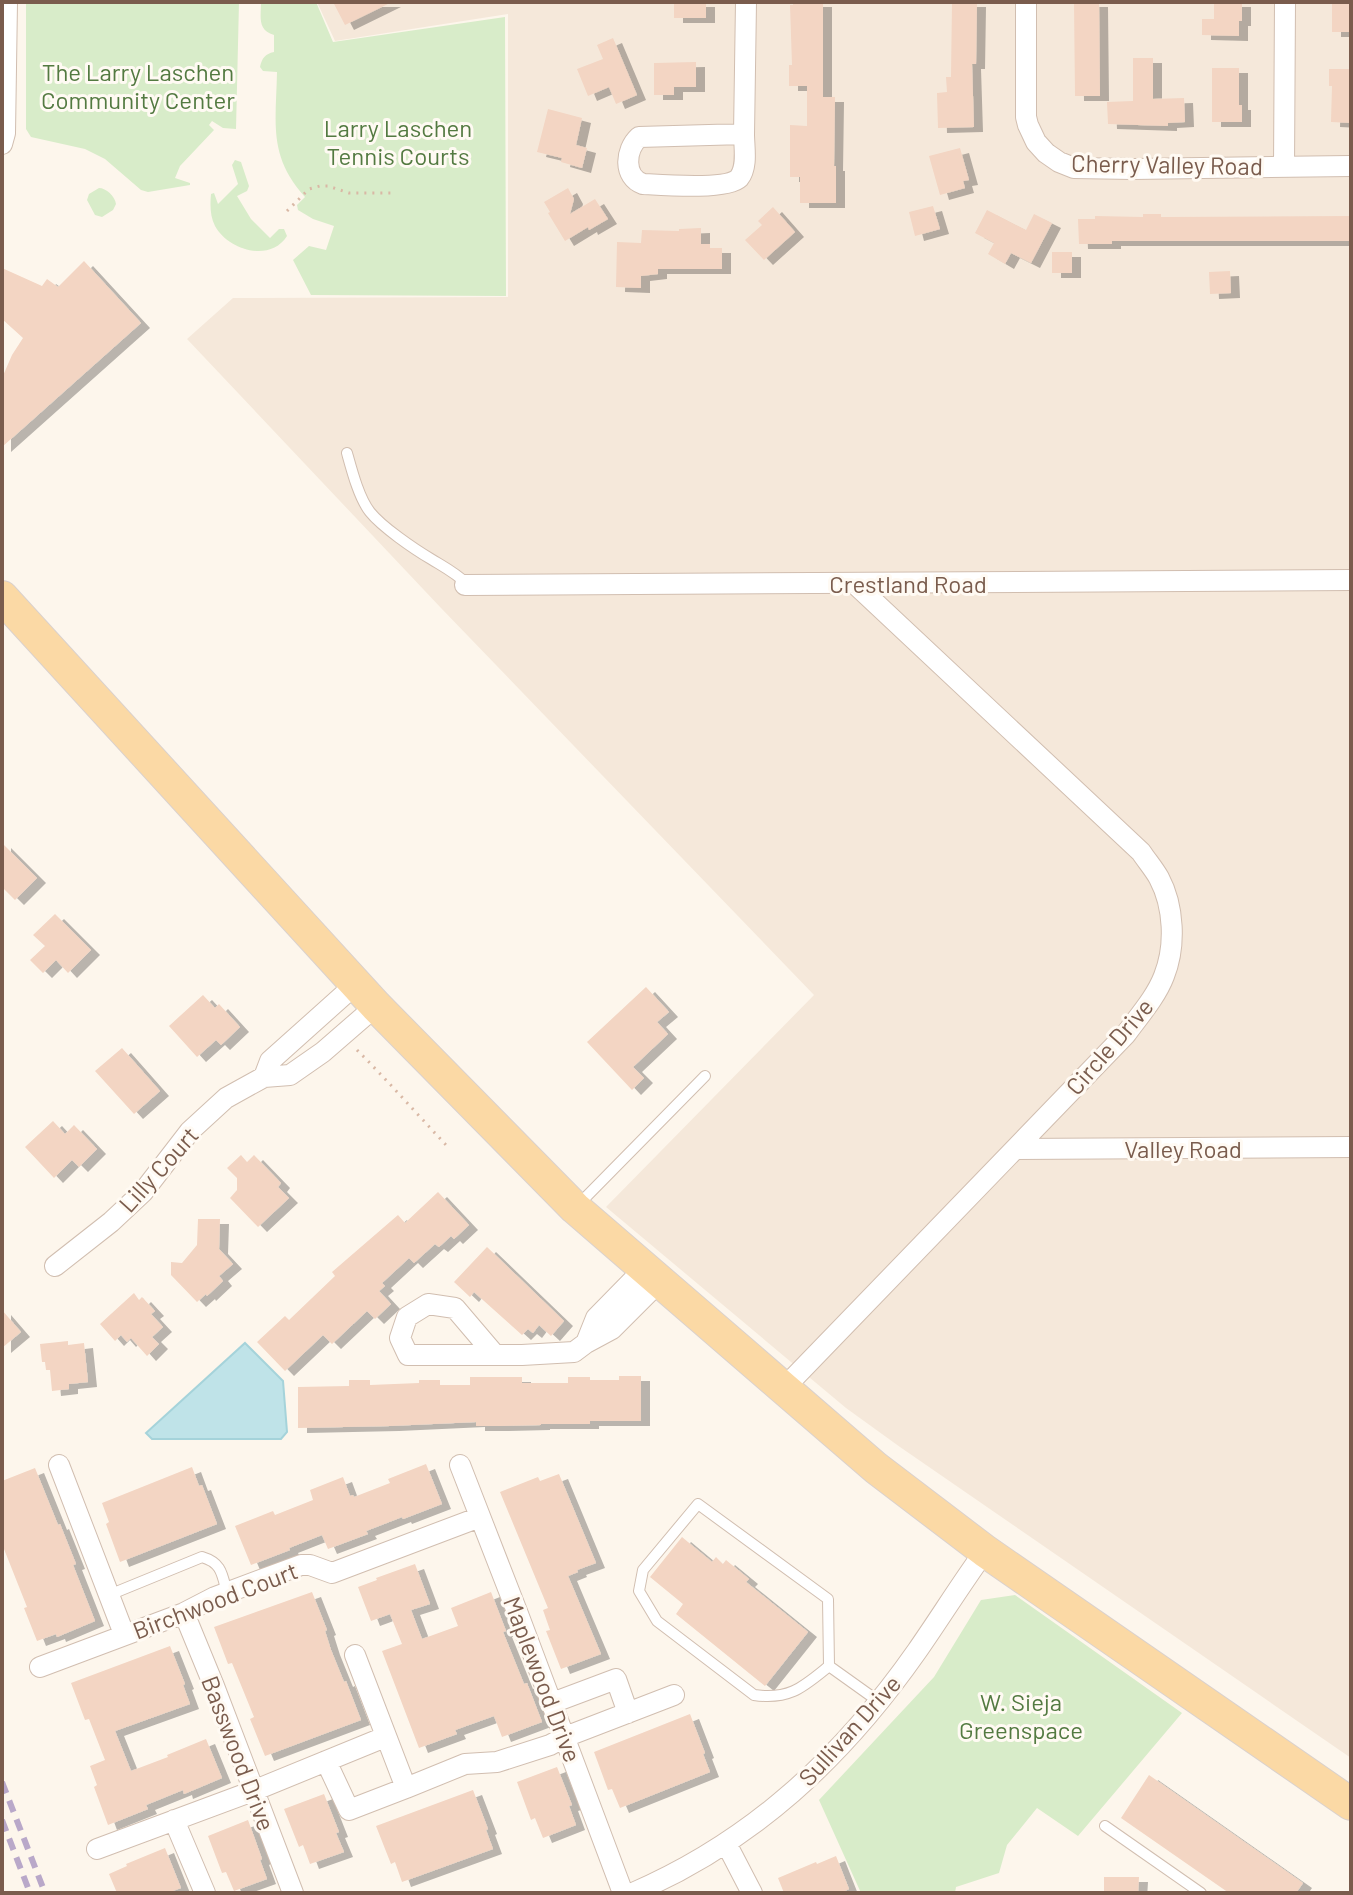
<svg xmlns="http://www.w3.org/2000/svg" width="1353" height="1895" font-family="Barlow,sans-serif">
<defs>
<filter id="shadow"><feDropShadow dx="9" dy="5" stdDeviation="0" flood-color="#0004"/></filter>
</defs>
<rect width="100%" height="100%" fill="#fdf6ec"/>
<path fill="#f5e8da" d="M317,2h1034v1756l-451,-311 -54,-39 -240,-201 208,-212 -373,-387 -254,-269 46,-41 275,-1v-283l-173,27z"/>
<path fill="#d8ecc9" d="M26,2h213l-3,127 -13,-1 -11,-7 -3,4 5,5 -34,36 -5,12 15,5v2l-42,7 -7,-2 -36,-31 -20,-10 -54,-12 -5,-8z
M261,2h55l17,40 172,-25 1,279 -195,-1 -18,-35 16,-14 17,4 8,-24 -21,-7 -15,-9 -1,-5 8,-8c-37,-41 -29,-74 -28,-125l-14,-1 -3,-4c2,-9 5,-13 14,-15v-17c-17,-5 -13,-18 -13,-33z
M235,160l6,2 8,24 -2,5 -10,5 14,23 19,19 9,-9h5l3,7c-17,27 -59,14 -72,-10 -5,-10 -5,-21 -4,-32l3,-1 4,11 20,-20 -6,-19z
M99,188c7,0 16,8 17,16l-3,6 -11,7 -7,-2 -8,-15 2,-6z
M1015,1595l167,118 -104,123 -41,-28 -30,37 -8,28 -43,14 -1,6h-94l-42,-93 115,-123 47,-77z"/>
<path fill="#bfe3e8" stroke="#a5d3da" stroke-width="2" d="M245,1343l38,38 4,51 -6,7h-129l-6,-6z"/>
<path fill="#f3d5c3" filter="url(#shadow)" d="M333,2h59l-47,23z
M674,2h32v16h-32z
M793,2h30v95h12l-1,69h2v37h-36v-26h-10v-52l17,1v-40h-18v-21h3l-2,-60h3z
M952,2h25l-1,62h-4l2,63 -36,1 -1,-35 10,-1 -1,-15h5z
M1074,2h25l1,94h-25z
M1214,2h28v19h-3v15l-37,-1v-16h12z
M1332,2h19v30h-19z
M613,38l24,57 -21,9 -7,-17 -21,9 -11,-27 26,-10 -6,-14z
M1133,58h20v41l31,-1 1,24 -17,1v3l-60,-2 -1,-22 26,-1z
M696,62v25h-22v8h-20v-32z
M1212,68h27v37h3v17h-30z
M1329,69h22v54l-20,-1 1,-36h-3z
M548,109l34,9 -6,27 11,3 -5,20 -21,-6 1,-4 -25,-6z
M960,148l9,32 -6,1 2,7 -25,7 -11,-39z
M568,188l6,11 -4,15 25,-15 13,20 -19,11 -1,-3 -23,14 -17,-28 2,-1 -6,-10z
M933,206l7,23 -25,7 -6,-24z
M773,207l22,25 -31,28 -19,-20 17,-15 -4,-4z
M987,210l39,20 8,-16 18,9 -21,40 -20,-10 -6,11 -17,-10 6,-11 -19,-10z
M1143,214h18v3l190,-1v25h-239v3h-33l-1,-25h17v-3l48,1z
M701,228v16h9v4h12v21h-64v5l-17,2v12l-25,-1 1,-45 24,1 1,-13 37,1v-2z
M1052,252h20v21h-20z
M84,261l57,62 -139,124v-69l10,-23 11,-17 -21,-19v-51l40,18 5,-7 11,8z
M1230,271l1,22 -21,1 -1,-22z
M2,843l35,35 -22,22 -13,-13z
M55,914l36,36 -23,23 -12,-13 -13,13 -13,-13 15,-14 -12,-11z
M646,987l23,25 -12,10 11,12 -35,33 11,11 -12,12 -45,-48z
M203,995l12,13 4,-4 21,23 -19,18 -5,-5 -19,17 -28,-31z
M122,1048l38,43 -26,23 -39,-43z
M53,1121l12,13 9,-9 23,24 -18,18 -7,-7 -18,18 -29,-31z
M241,1155l6,7 7,-7 27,28 -3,4 11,11 -31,29 -28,-29 7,-8v-12l-10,-10z
M438,1192l31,33 -15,14 -3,-3 -12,11 -4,-3 -21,19 -5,-5 -27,25 3,3 -6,5 12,13 -16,15 -8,-8 -35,33 -9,-9 -38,36 -28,-29 28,-26 4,4 46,-44 -3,-4 66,-57 7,8z
M198,1219h22l-1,30 14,15 -14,12 4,5 -16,15 -1,-2 -9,8 -26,-27v-13l11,1 15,-18z
M487,1247l77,74 -13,15 -12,-11 -6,8 -5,-4 -6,6 -48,-43 -4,5 -16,-15z
M134,1293l5,7 3,-3 13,14 -4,3 12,13 -11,10 7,7 -12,12 -16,-18 -4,4 -6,-7 -6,6 -15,-17z
M2,1310l19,22 -19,16z
M68,1341v4l16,-2 4,39 -19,2v5l-17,2 -2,-21h-4l-1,-8h-3l-2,-18z
M619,1376h22v45h-51v3h-49v1l-41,1h-24v-4l-86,4 -92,2v-41l51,-1v-6h21v5l49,-2v-3h21v5h30v-8h52v6h46v-6h22v3h29z
M426,1464l16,40 -39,15 -1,-2 -36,14 2,3 -40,15 -6,-14 -33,13 1,2 -39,15 -16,-39 38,-15 2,4 38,-15 -3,-10 33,-13 7,19 3,-1 1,2 36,-14 -2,-4z
M192,1467l7,19 3,-1 15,39 -97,38 -14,-38 3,-2 -7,-19z
M35,1468l23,57 2,-1 16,40 -3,1 22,56 -38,16 -1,-3 -19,7 -13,-33 3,-1 -25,-63v-63z
M559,1474l37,89 -19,7 1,2 -10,4 33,78 -40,15 -15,-38 4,-1 -7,-20 5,-2 -48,-116 38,-15 2,4z
M682,1537l30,25 4,-5 7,7 3,-4 23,19 -3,3 62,50 -43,54 -89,-72 7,-10 -33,-27z
M415,1564l15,40 -19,6 11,29 36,-13 -7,-18 40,-16 15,39 -3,1 21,52 3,-1 15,39 -40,15 -8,-21 -39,14 2,4 -38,14 -37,-97 20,-7 -12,-30 -19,7 -13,-34 19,-7 -1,-2z
M312,1592l15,38 -2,1 6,19 13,32 2,-1 15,39 -96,36 -15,-37 4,-2 -22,-54 -4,1 -14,-37z
M170,1646l15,38 -2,1 7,19 -75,27 16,40 37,-14 -1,-2 39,-16 16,39 -38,16 -1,-4 -37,15 2,4 -40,16 -14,-38 3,-2 -7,-19 15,-6 -16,-41 -4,1 -14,-37z
M690,1714l15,39 -2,1 7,18 -90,36 -8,-19 -4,1 -14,-38z
M557,1767l15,38 -3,1 7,19 -33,13 -8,-20 -4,2 -14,-38z
M1149,1775l154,108 -7,10h-67l-108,-75z
M473,1790l15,39 -2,1 7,19 -91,33 -7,-20 -4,2 -15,-38z
M324,1794l15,38 -3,1 8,19 -34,12 -7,-19 -4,2 -15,-38z
M248,1820l14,39 -2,1 7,19 -33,12 -8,-19 -4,1 -14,-37z
M165,1848l16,40 -14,5h-50l-8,-19 18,-8 -1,-2z
M836,1856l13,33 -8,4h-57l-6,-15 38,-16 1,2z
M1104,1877h35l-1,16h-34z"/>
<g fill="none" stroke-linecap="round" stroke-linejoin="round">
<defs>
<path id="lane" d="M347,453c5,18 12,45 23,59 12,15 44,37 61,47 13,8 25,14 36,25
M579,1204l126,-128
M109,1595l93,-38c20,6 20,17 25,36
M829,1666l-1,-67 -130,-95 -55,66 -4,21 18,30 97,74c36,5 49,-8 75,-29l49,35
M1105,1826l96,67"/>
<path id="street" d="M1026,2v115l2,8 8,17 10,11 13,9 15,6 59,1 218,-3
M744,134c0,13 4,33 -5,44 -12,12 -77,7 -96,6 -20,-7 -18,-34 -4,-47z
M744,134l2,-132
M2,144l3,-11 2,-131
M1284,167l1,-165
M465,585l886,-5
M264,1077l6,-16 86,-77
M1015,1149l336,-2
M55,1266l56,-44 32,-30 47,-61 36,-33 38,-21 26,-2 33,-23 53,-46
M644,1269l-48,49 -10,25 26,-14 47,-47
M495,1355l-40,-47 -27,-4 -21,13 -7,21 8,17h114l52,-3 12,-9
M784,1388l342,-354c13,-18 30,-37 38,-58 12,-30 10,-70 -5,-98 -5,-9 -12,-17 -18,-26l-287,-269
M59,1465l65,169
M460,1465l58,149 105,279
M184,1613l30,73 79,207
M355,1655l51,133 59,-24 32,-2 53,-17 15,-8 109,-42
M40,1667l144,-54 31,-16 86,-32h9l22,8 148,-56
M552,1703l64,-24 12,34
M326,1761l23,49 57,-22
M174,1820l31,73
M726,1843l26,50
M97,1849l156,-58 132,-54
M633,1893c120,-52 209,-135 284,-242 23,-33 44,-67 68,-100"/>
<path id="primary" d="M2,597l374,409 199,202 301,260 109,83 366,253"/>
</defs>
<use href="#lane" stroke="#d1beb0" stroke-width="12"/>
<use href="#street" stroke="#d1beb0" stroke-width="22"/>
<use href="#primary" stroke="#dad1cd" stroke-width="34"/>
<path stroke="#d9b8a5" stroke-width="3" stroke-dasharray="2 6" stroke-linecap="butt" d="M287,211l22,-22 11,-3h8l21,7h43
M357,1050c31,31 60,64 90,96"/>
<use href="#lane" stroke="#fff" stroke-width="10"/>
<use href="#street" stroke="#fff" stroke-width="20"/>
<use href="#primary" stroke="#fbd9a5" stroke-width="32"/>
<path stroke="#b9a8c9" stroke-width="6" stroke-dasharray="12 8" stroke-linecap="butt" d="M2,1782l43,111
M2,1820l28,73"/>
</g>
<g text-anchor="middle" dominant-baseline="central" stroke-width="6" stroke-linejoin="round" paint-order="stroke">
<g font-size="24" fill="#537a41" stroke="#fffaf3">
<text x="138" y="71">The Larry Laschen<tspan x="138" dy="28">Community Center</tspan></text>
<text x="398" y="127">Larry Laschen<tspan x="398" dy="28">Tennis Courts</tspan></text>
<text x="1021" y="1701">W. Sieja<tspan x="1021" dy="28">Greenspace</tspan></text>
</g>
<g font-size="24" fill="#7a5c4d" stroke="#fffaf3">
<text transform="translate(1167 164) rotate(1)">Cherry Valley Road</text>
<text x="908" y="583">Crestland Road</text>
<text transform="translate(1109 1046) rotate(-49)">Circle Drive</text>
<text x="1183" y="1148">Valley Road</text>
<text transform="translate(158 1169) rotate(-48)">Lilly Court</text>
<text transform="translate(215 1600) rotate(-21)">Birchwood Court</text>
<text transform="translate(543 1679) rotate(69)">Maplewood Drive</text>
<text transform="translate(849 1730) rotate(-48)">Sullivan Drive</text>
<text transform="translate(239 1753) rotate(69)">Basswood Drive</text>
</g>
</g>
<rect width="1353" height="1895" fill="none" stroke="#7a5c4d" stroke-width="8"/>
</svg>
